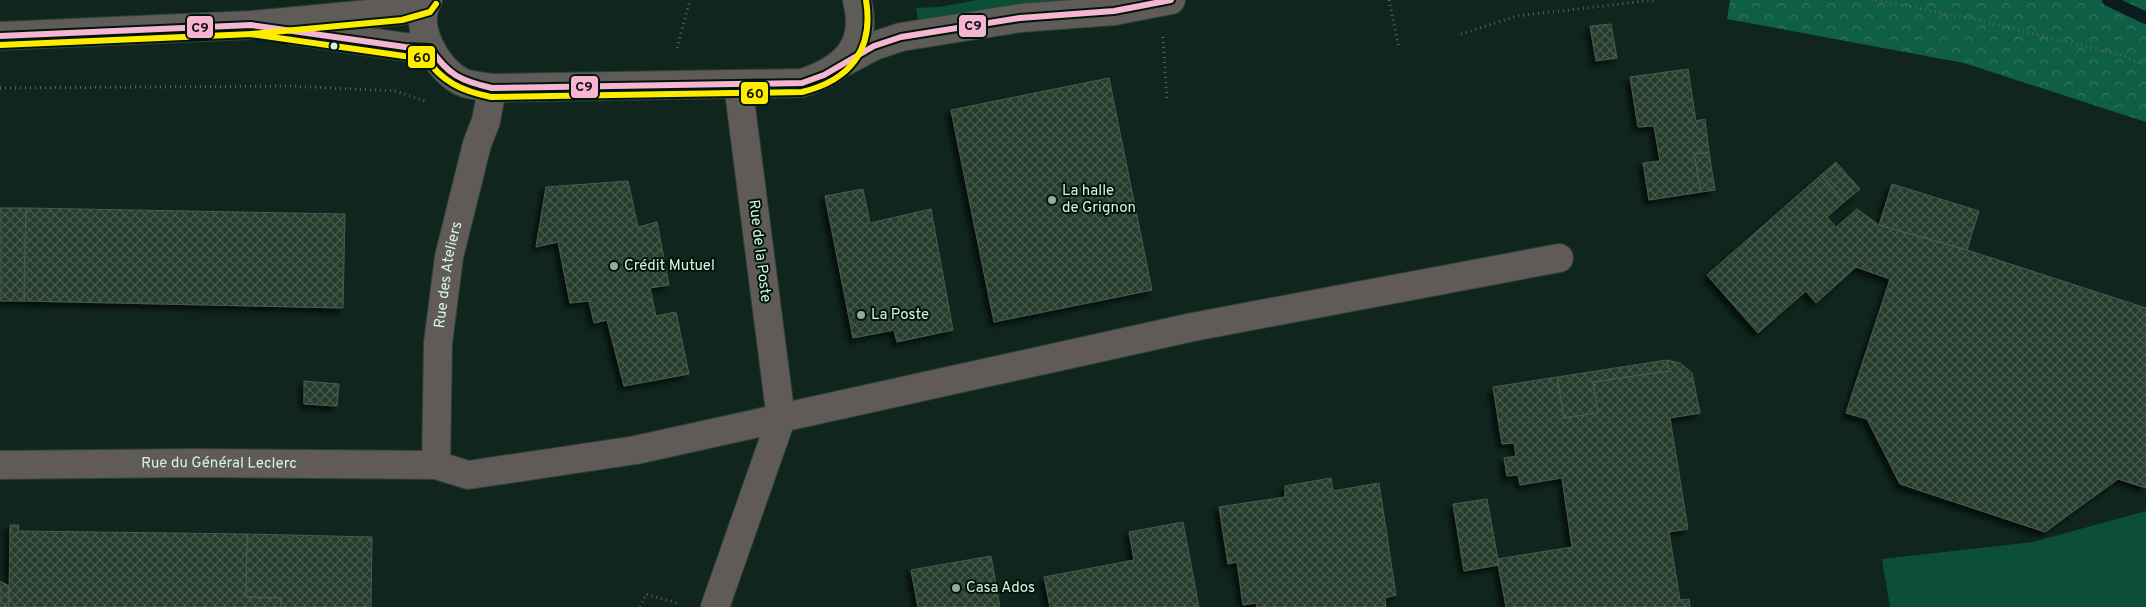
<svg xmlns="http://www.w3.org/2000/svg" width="2146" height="607" font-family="Overpass,sans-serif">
<defs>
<pattern id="forest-crowns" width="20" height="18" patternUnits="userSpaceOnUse" patternTransform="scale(1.25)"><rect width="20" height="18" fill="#0e5f45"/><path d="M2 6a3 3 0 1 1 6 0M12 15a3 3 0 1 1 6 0" fill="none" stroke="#307760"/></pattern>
<pattern id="building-cross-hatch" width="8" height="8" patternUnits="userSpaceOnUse" patternTransform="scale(1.25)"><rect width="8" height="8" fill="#273e2e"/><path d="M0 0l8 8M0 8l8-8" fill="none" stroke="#455a4c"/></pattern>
<filter id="shadow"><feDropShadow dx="-4.5" dy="4.5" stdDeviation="2.5" flood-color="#0009"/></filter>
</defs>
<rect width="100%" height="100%" fill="#0f251e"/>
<path fill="#0c4f39" d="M977,0h110l-167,30 -4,-22 24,-1z
M2146,511v96h-256l-8,-48 151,-17z"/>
<path fill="url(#forest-crowns)" d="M1730,0h416v122l-182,-59 -237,-44z"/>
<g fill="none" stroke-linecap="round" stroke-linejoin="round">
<path stroke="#0b1b1f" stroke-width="12" d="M2108,0l38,18"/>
</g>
<path fill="url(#building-cross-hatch)" stroke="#485b4f" filter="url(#shadow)" d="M1611,24l6,34 -21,3 -6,-35z
M1688,69l8,52 9,-2 4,33 -15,2 7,38 -52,8 -6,-37 17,-2 -6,-35 -16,1 -8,-50z
M1109,78l43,212 -158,32 -43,-212z
M1709,152l6,38 -14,2 -7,-38z
M1836,162l24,27 -16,13 -23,-27z
M1821,175l23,27 -17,15 9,10 21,-18 22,16 88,25 179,58v180l-28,-9 -73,53 -145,-48 -33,-65 -21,-6 44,-134 -34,-12 -40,36 -10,-12 -48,42 -51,-58z
M628,181l10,46 19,-5 12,63 -19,3 6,28 20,-4 13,62 -65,12 -17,-66 -13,3 -5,-22 -19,2 -12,-61 -22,5 10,-60z
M1892,184l87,27 -12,39 -88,-25z
M863,189l7,34 61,-14 22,121 -56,12 -3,-12 -41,8 -28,-142z
M0,208h26l-2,93h-24z
M26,208l319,6 -2,94 -319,-7z
M1667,360l13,3 12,10 8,40 -30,5 18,111 -19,3 11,68 9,-1 1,8h-184l-9,-48 75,-12 -10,-69 -42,7 -2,-10 -11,1 -3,-18 12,-2 -2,-13 -12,1 -9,-57 64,-10 7,41 34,-5 -5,-31 76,-11z
M1667,360l2,11 -76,11 5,31 -34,5 -7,-41z
M304,381l35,3 -2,22 -33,-2z
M1331,478l2,13 46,-8 17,112 -11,3 1,9h-129l-1,-4 -13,2 -6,-43 -9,2 -9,-57 66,-10v-11z
M1487,499l12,66 -35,6 -11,-67z
M1183,522l16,85h-149l-6,-30 90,-17 -5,-28z
M10,525h9l-1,6 229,3 -1,63 35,1v9h-272z
M247,534l125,3 -1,70h-90v-9l-35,-1z
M991,556l9,51h-82l-7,-37z
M0,581l9,5v21h-9z"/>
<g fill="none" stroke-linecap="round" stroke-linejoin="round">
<defs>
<g id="street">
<path id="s1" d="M0,465l191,-2 245,2 32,10 168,-25 557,-123 366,-69"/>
<path id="s2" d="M436,465l2,-122 11,-86 28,-113 9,-23 6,-33"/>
<path d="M715,607l66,-188 -43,-335"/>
</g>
<path id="secondary" d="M428,0c-16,26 9,70 34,82 8,4 21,4 30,6l310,-5c42,-14 67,-36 55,-83
M294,31l111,16 25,1
M0,36l251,-11 149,-14 26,-7
M844,62l30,-16 27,-9 119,-19 94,-7 57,-11"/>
</defs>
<use href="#street" stroke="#2c4139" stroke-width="30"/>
<use href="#secondary" stroke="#2c4139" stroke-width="30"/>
<path stroke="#5e615c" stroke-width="3" stroke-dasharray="1 4" stroke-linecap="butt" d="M1389,0l10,48
M1876,0l101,20 143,35 26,10
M1461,34l56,-18 137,-16
M1163,37l4,61
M677,48l13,-48
M0,88l290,-2 105,5 30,10
M640,607l6,-13 34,10"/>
<use href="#street" stroke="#605b56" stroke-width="28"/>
<use href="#secondary" stroke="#5f5c57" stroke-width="28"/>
<defs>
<path id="bus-1" d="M0,36l251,-11 154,22 25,1c18,27 31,33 62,40l310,-5 22,-8 50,-29 27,-9 119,-19 94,-7 57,-11"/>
<path id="bus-2" d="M250,34l154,22 21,1c17,25 37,34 66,40l311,-5c49,-12 72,-43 64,-92
M0,45l252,-11 150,-14 28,-8 6,-8"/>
</defs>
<use href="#bus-1" stroke="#00160b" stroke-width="10"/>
<use href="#bus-2" stroke="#00160b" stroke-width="10"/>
<use href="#bus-1" stroke="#f5b5d3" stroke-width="6"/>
<use href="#bus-2" stroke="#ffed00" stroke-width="6"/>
</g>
<circle fill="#d2f6e5" stroke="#00160b" stroke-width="2" cx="334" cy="46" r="4.5"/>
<g fill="#8ead9f" stroke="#00160b" stroke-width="2">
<circle cx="1052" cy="200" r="5"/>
<circle cx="614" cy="266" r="5"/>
<circle cx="861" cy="315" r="5"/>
<circle cx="956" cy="588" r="5"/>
</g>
<g text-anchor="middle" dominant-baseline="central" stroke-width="4" stroke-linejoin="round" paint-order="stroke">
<g font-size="15" fill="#d2f6e5" stroke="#00160b" text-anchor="start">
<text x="1062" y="191">La halle<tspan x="1062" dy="17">de Grignon</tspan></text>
<text x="624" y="266">Crédit Mutuel</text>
<text x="871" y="315">La Poste</text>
<text x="966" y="588">Casa Ados</text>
</g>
<g font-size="15" fill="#d2f6e5" stroke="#00160b">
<text transform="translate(759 251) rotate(83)">Rue de la Poste</text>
<text stroke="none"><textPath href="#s2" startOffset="191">Rue des Ateliers</textPath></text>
<text stroke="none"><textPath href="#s1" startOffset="219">Rue du Général Leclerc</textPath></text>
</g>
</g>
<g stroke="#00160b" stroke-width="2">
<rect x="958" y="14" width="29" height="24" rx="5" fill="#f5b5d3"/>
<rect x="186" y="15" width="28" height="24" rx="5" fill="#f5b5d3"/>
<rect x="407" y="45" width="29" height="24" rx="5" fill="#ffed00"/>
<rect x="570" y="75" width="29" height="24" rx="5" fill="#f5b5d3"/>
<rect x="740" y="81" width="29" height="24" rx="5" fill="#ffed00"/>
</g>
<g font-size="14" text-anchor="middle" font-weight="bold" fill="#111">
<text x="973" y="30">C9</text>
<text x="200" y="32">C9</text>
<text x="422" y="62">60</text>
<text x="584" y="91">C9</text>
<text x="755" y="98">60</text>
</g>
</svg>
